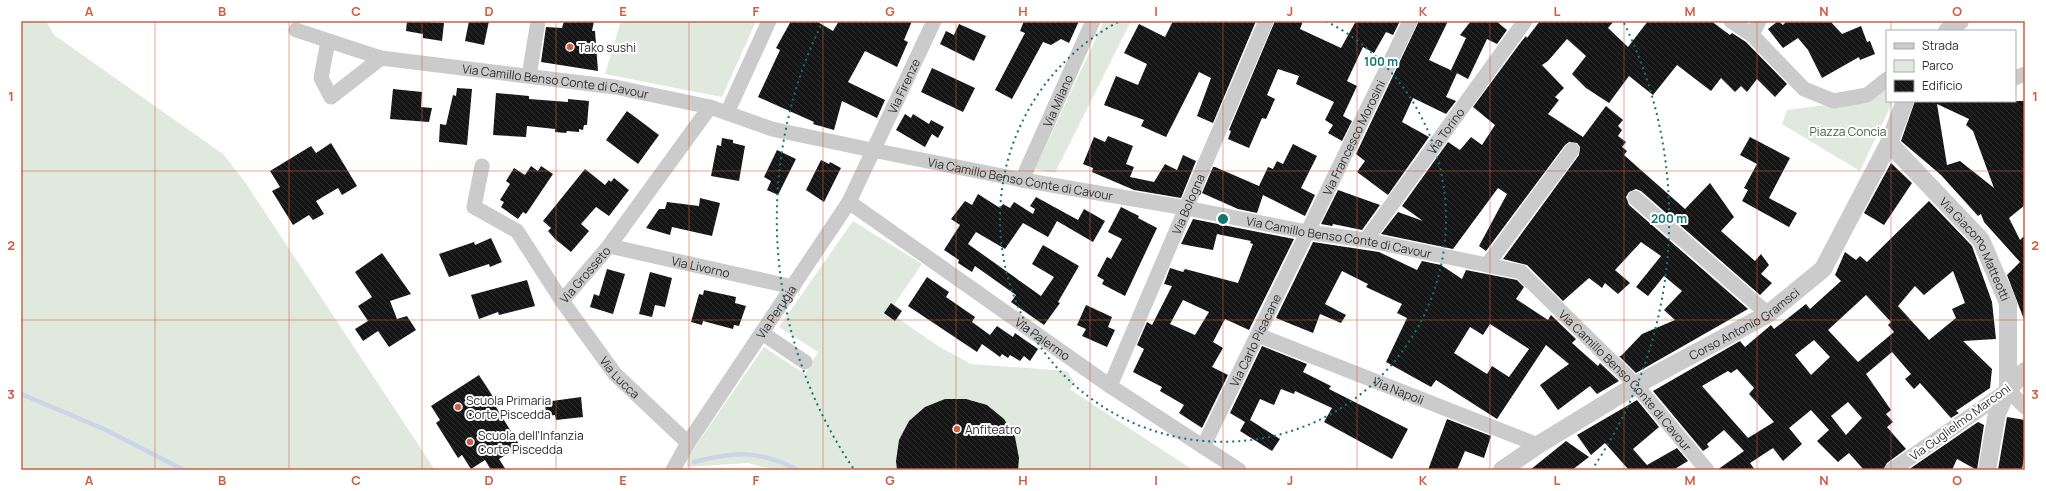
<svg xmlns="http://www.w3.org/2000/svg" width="2046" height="491" font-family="Manrope,sans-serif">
<defs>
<pattern id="building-back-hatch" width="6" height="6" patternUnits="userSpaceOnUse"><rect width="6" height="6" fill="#151515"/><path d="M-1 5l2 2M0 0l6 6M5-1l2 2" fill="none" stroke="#2f2f2f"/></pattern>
</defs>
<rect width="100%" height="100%" fill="#fff"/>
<path fill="#e0e9dd" d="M21,21h25l8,14 169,119 22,28 190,288h-414z
M621,21h135l-34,76 -117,-23z
M1104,21h27l-76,152 -20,-4z
M1887,84v17h6l-33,70 -78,-47 5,-14 84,-11z
M853,221l69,43 -33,48 49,34 33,18 96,7 6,9 -2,10 122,80h-419l-26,-7 -62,4 2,-10 76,-110 41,27 13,-22 -39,-25z"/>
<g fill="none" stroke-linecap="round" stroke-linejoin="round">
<path stroke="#cbd5e7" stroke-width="4.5" d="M21,394l83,35 80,41
M694,462c42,-11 64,-12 104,8"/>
</g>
<path fill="url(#building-back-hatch)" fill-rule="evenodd" d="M407,21l37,2 -2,18 -19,-3v-4l-17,-3z
M469,21h20l-5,24 -19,-4z
M564,21h30l-2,10h3l3,40 -57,-9 5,-35 16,1z
M791,21h25l17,10 6,-10h73l-8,19 4,2 -11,25 -32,-16 -17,31 37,18 -8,18 -35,-17 -8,29 -21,-6 1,-2 -56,-25 22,-47 -4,-2z
M1024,21h55l-10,22 -8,-4 -10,6 -8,-3 -31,57 -17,-9 30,-57 -5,-2z
M1173,21h83l-43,102 -16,-7 14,-38 -12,-6 -33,65 -25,-11 3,-6 -40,-15 12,-29 22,9 9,-21 -23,-11 15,-29 26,13z
M1275,21h28l-3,8 41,19 15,-27h44l-7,14 -7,-3 -12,21 -11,-6 -16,34 10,5 -14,30 9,5 -10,20 -14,-8 5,-8 -8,-5 9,-18 -38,-18 3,-8 -21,-7 -11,26 8,4 -9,20 -4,-1 -13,30 -21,-9 3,-8 -2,-1z
M1419,21h29l-19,39 28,13 -11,24 10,4 -10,13 -33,-16 -11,24 27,15 -41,58 -31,-23 8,-11 -9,-7z
M1471,21h25l11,9 -10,14 -10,-5 -19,40 -17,-9 15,-32 -6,-3z
M1540,21h74l-6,7 20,19 20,-26h63l19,14 2,-2 14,9 41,42 -12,13 -18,-18 -10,13 -6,-6 -6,6 -14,-14 -10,13 -34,-26 -24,30 -24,-19 -20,27 -23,-15 -14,-14 14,-18 -19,-17 -19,22 -6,4 22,23 -9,9 4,3 -11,14 35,23 23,-31 17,14 -5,6 4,4 -4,6 8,6 -4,5 5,4 -3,4 61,54 25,-26 24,34 -13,14 34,30 6,-7 8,11 -8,9 11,9 -12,12 -119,-104 -5,-2 -7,3 -3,5 3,8 119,104 -112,64 -17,-17h2l21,-22 33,-14 -11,-10 18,-19 -18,-15 -16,20 -12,-9 25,-31 -20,-14 -26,28 15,13 -12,11 -13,-11 -3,5 -13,-10 -26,23 -36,-36 -24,-6 76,-104 1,-8 -3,-4 -8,-1 -4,3 -79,106 -7,-5 28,-52 -9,-6 -45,61 -72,-15 17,-22 25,9 -21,-15 46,-64 12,8 11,-13 11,8 13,-20 -22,-18 48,-65 5,-6 1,2z
M1778,21l5,4 4,-4h43l12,13 19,-8 6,16 3,-1 5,13 -15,6 -1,-3 -37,21 -14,-28 -10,-12 -15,10 -15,-19z
M959,24l27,12 -12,25 -34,-17 6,-13 8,4z
M932,68l43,20 -12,24 -42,-20z
M457,88l15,1 -5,56 -28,-3 1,-18 6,1 7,-30 3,1z
M393,89l29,3 -1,15 11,1 -3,14 -39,-3z
M496,93l33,3v3l39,3v-3l21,2 -2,24h-3l-1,5 -4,-1v3l-12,-1 -1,2 -11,-1v-3l-28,-3 -1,11 -33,-2z
M1915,101h110v104l-16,13 11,22 5,-5v87l-18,-47 13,-13 -36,-40 -3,-8 -3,2 -37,-41 -40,-34zM1937,104l32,15 -3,6 7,6 21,57 -34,-27 -13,4z
M627,111l32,24 -21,29 -32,-24z
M905,114l6,4 2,-4 16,10 2,-4 13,7 -6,11 -6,-4 -7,13 -29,-17z
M1108,136l25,10 -7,18 8,3 -4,10 24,5 11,-18 12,6 6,-15 13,6 -15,37 -47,-8 -42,-18 1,-4 -10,-4 11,-27 11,5z
M1750,137l40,21 -21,40 28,15 -8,14 -47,-26 6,-11 -4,-2 13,-24 -17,-9z
M722,138l11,2v3l12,3 -6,35 -28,-5 6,-31 4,1z
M331,143l26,43 -15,9 -4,-7 -22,13 8,13 -11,6 -4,-5 -16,10 -21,-34 8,-4 -10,-16 41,-25 5,7z
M1293,144l24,12 -16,32 14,7 -10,21 -42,-21 -6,18 -19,-4 -36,-16 11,-26h2l44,19 9,-19 5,2 4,-8 6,3z
M777,150l19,9 -18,36 -11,-5 4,-9 -7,-4z
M821,160l8,4 1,-2 11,6 -17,34 -18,-12z
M1891,163l21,20 -28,42 -20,-12z
M531,166l7,5 3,-5 12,8 -27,40 -3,-2 -5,7 -17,-12 3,-5 -4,-2 10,-16 -4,-3 8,-13 11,7z
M585,169l20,16 4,-5 2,2 3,-4 15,12 -20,26 -13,-9 -15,17 8,7 -18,21 -16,-13 -7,-8 3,-3 -8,-7z
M1338,190l42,15 -18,25 -29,-6 -1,2 -11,-2z
M978,194l22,14 3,-4 7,4 4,-6 19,12 2,-5 -5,-3 6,-9 42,23 6,-11 21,12 -12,21 -36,-21 -9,16 -25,-14 -18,26 -29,-17 -8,12 73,52 13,-19 -22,-13 11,-19 36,21 -21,36 2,1 -16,22 -33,-23 5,-7 -41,-29 -3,6 -14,-9 1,-3 -15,-10 16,-25 -9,-6 14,-18 7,4z
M700,198l20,5 -8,33 -40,-9 -2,8 -24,-7 13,-19h6l2,-7 32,4z
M1929,201l43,45 20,56 4,37 -33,2 29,28 -2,19 -34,23 3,2 -8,5 -31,-35 -6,6 -9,-10 6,-5 -19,-22 -26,22 25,36 -5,4 7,8 -6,5 19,22 -19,14 -4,7h-19l-15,-17 -11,9 -21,-21 12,-11 -18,-20 -22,18 13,16 -19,17 -10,-13 -23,15 5,7h-38l27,-19 -20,-21 -17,14 2,3 -6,4 -50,-60 87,-50 5,6 26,-22 3,4 32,-25 4,5 31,-28 -6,-6 10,-23 11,8 4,-4 7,6zM1953,271l12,32 -13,6 4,9 -27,22 -31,-34 17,-20 9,9zM1866,295l25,27 -3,3 6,7 -36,30 -30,-32zM1814,340l16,17 -19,18 -16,-20zM1737,369l17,19 -5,6 25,28 -26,16 -46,-52 26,-15 3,2zM1848,402l14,16 -16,17 -15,-19z
M1121,207l18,9 -1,2 19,10 -32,68 -23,-12 2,-4 -7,-4 10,-19 4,2 11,-20 -14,-7z
M1193,219l101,20 -45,91 -24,-11 -12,23 10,6 -11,19 16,8 -26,53 -23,-15 5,-8 -24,-14 2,-4 -29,-15 11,-23 -7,-4 10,-23 5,3 20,-39 -8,-2 6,-16 13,4 2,-3 53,14 15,-39 -3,-1 1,-2 -34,-7 -4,16 -32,-6zM1183,300l26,12 -14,23 -25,-11z
M491,238l11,24 -12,5 -1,-3 -40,13 -10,-23 35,-12 1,3z
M1313,242l66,10 38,18 5,-9 19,4 21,14 4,-9 51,10 7,7 -8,12 32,21 3,-5 25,24 -4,4 26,23 2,-3 19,18 -22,13 -7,-8 -32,24 -18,-25 29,-21 -23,-19 -49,74 -61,-39 -5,7 -45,-25 21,-44 -10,-5 5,-9 -36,-17 2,-3 -26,-13 -17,33 21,11 -5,8 -21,-9 -7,19 -37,-15zM1490,324l39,25 -20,28 -17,-11 -5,8 -33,-21 16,-26 13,8z
M382,253l29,41 -21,7 7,18 10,-3 9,14 -27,17 -11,-16 -15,10 -8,-12 13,-8 -10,-15 14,-9 -17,-25z
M607,269l18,5 -12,40 -23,-7 4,-13 5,2z
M650,272l22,6 -7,29 -10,-2 -3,12 -13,-3z
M927,277l22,15 -3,5 29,20 -3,5 18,13 7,-9 16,11 2,-4 23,16 -8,12 -6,-5 -4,5 -10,-6 -2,3 -6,-4 -2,3 -18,-13 -5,8 -69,-46z
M527,280l8,26 -36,9 -1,-3 -19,7 -8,-24z
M704,290l32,7 -1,6 11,3 -7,20 -5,-1 -1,4 -30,-8 -1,4 -11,-3 8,-28 4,1z
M891,303l11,8 -7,10 -11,-8z
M1086,305l26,12 -4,10 7,3 -8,17 -25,-11 4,-7 -9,-4z
M1262,346l45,18 -4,8 28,14 -2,3 79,40 -16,30 -68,-37 8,-14 -37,-17 -1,3 -13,-5 -7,16 -14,-6 -10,21 30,19 -8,12 -32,-20 5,-9 -15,-9z
M479,375l20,31 -3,1 24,39 -21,13 7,11h-15l-6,-10 -14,9 -9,-14 -4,3 -22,-35 4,-3 -9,-14z
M581,397l2,20 -27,3 -1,-5 -9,1 -1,-14z
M945,399h21l21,6 17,14 11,18 4,21 -1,12h-121l-1,-9 3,-21 10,-19 16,-14z
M1637,400l22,27 -26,22 14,16 30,-17 11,13 -15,9h-44l-24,-27 -14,12 -14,-20z
M2007,417l18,3v30l-3,20h-24z
M1447,419l44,17 -7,22 -19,-7 -8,19h-29z
M1978,422l6,3 -7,45 -20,-11 -5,11h-44z
M1566,441l23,16 -17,13h-42z"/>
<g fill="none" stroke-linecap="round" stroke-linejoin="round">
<g stroke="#cbcbcb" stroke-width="15">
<path d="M1731,21l21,14 52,54 30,12 33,-6 20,-16"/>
<path d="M296,30l85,28 -50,39 -10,-19 7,-37"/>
<path d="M1752,35l7,-14"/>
<path id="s1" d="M381,58l234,29 95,20 62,22 100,21 150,30 164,28 121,24 59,8 155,32 115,113 71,85"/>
<path d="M529,76l9,-55"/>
<path d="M2015,78l10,-4"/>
<path d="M727,113l42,-92"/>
<path id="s2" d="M482,166l-8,41 43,24 45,70 53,73 73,69"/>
<path id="s3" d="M1022,180l71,-159"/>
<path d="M1635,198l133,116"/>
<path id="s4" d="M849,202l261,184 129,84"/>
<path id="s5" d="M1366,240l159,-219"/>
<path id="s6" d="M609,246l184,41"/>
<path d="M1487,265l85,-115"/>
<path id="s7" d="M562,301l47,-55 101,-139"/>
<path d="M762,333l43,29"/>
<path id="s8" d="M1258,335l280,110"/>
<path id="s9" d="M1110,386l156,-365"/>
<path id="s10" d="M1203,447l207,-426"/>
<path id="s11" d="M673,470l15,-27 161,-241 85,-181"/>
<path d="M1892,470l116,-80 17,17"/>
</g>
<g stroke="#cbcbcb" stroke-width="18">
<path d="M1947,31l13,-10"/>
<path id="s12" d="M1889,143l92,97 27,63v87l-11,23 -10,57"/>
<path d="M2008,390l17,-19"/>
<path id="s13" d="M1502,470l36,-25 98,-60 132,-71 55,-45 66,-126 16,-42"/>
</g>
</g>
<path fill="none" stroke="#d05d44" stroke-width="1" stroke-opacity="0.55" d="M155,21v449M289,21v449M422,21v449M556,21v449M689,21v449M823,21v449M956,21v449M1090,21v449M1223,21v449M1357,21v449M1490,21v449M1624,21v449M1757,21v449M1891,21v10M1891,101v369M21,171h2004M21,320h2004"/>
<g fill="none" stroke="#0f766e" stroke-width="2" stroke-dasharray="2 4">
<path d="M1326 21A223 223 0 1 1 1120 21"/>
<path d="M853 468A446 446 0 0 1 822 23M1624 23A446 446 0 0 1 1593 468"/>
</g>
<g fill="#d05d44" stroke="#fff" stroke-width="1.5">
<circle cx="570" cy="47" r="4"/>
<circle cx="458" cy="407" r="4"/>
<circle cx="957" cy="429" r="4"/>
<circle cx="470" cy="442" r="4"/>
</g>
<g text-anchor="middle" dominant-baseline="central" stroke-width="4" stroke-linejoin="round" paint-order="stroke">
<g font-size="12" fill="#2e2e2e" stroke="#fff" text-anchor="start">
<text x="578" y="47">Tako sushi</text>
<text x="466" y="400">Scuola Primaria<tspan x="466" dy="14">Corte Piscedda</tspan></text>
<text x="965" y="429">Anfiteatro</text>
<text x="478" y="435">Scuola dell'Infanzia<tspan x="478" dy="14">Corte Piscedda</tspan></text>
</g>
<g font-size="12" fill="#2e2e2e" stroke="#fff">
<text stroke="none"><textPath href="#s1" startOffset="176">Via Camillo Benso Conte di Cavour</textPath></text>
<text stroke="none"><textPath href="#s11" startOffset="449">Via Firenze</textPath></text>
<text stroke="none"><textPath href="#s3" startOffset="87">Via Milano</textPath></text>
<text stroke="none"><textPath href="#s5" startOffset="135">Via Torino</textPath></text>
<text stroke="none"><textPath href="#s10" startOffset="344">Via Francesco Morosini</textPath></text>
<text stroke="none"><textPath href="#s1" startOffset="652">Via Camillo Benso Conte di Cavour</textPath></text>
<text stroke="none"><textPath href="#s9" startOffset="198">Via Bologna</textPath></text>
<text stroke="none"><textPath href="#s1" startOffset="976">Via Camillo Benso Conte di Cavour</textPath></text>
<text stroke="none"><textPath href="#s12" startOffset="138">Via Giacomo Matteotti</textPath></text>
<text stroke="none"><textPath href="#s6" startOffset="94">Via Livorno</textPath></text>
<text stroke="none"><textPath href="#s7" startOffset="35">Via Grosseto</textPath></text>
<text stroke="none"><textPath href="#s11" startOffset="189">Via Perugia</textPath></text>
<text stroke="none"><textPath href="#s13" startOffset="283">Corso Antonio Gramsci</textPath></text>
<text stroke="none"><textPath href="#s4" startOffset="237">Via Palermo</textPath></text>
<text stroke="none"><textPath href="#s10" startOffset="119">Via Carlo Pisacane</textPath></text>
<text stroke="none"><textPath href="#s2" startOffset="270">Via Lucca</textPath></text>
<text stroke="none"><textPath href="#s1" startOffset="1312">Via Camillo Benso Conte di Cavour</textPath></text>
<text stroke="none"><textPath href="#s8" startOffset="151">Via Napoli</textPath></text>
<text transform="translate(1960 422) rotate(-36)">Via Guglielmo Marconi</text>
</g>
<g font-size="12" fill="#486440" stroke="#fff">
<text x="1848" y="131">Piazza Concia</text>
</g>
</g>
<circle cx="1223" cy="219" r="6" fill="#0f766e" stroke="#fff" stroke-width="2"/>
<g font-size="12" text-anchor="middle" font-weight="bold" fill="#0f766e" stroke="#fff" stroke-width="4" stroke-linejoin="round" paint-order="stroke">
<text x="1381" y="66">100 m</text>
<text x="1669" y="223">200 m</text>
</g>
<rect width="2046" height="491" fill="none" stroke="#ffffff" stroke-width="44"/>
<rect x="1886" y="30" width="130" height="72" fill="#ffffff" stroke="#ababab"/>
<rect x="1894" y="43" width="20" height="6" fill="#cbcbcb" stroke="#ababab"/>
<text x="1922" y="50" font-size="12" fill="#2e2e2e">Strada</text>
<rect x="1894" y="60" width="20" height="12" fill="#e0e9dd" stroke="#ababab"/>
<text x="1922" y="70" font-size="12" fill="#2e2e2e">Parco</text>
<rect x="1894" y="80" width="20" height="12" fill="url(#building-back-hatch)" stroke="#ababab"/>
<text x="1922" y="90" font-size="12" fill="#2e2e2e">Edificio</text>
<rect x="22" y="22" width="2002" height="447" fill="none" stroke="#d05d44" stroke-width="1.5"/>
<g font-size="13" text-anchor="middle" font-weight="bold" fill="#d05d44">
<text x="89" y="16">A</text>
<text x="222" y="16">B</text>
<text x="356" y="16">C</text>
<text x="489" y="16">D</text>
<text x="623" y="16">E</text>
<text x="756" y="16">F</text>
<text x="890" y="16">G</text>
<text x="1023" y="16">H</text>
<text x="1156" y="16">I</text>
<text x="1290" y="16">J</text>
<text x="1423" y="16">K</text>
<text x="1557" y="16">L</text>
<text x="1690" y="16">M</text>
<text x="1824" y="16">N</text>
<text x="1957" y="16">O</text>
<text x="11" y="101">1</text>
<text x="2035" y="101">1</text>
<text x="11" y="250">2</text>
<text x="2035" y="250">2</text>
<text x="11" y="399">3</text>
<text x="2035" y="399">3</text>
<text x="89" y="485">A</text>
<text x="222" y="485">B</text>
<text x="356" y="485">C</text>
<text x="489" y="485">D</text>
<text x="623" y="485">E</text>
<text x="756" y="485">F</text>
<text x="890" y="485">G</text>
<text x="1023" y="485">H</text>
<text x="1156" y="485">I</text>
<text x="1290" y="485">J</text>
<text x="1423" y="485">K</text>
<text x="1557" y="485">L</text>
<text x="1690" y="485">M</text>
<text x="1824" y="485">N</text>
<text x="1957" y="485">O</text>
</g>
</svg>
